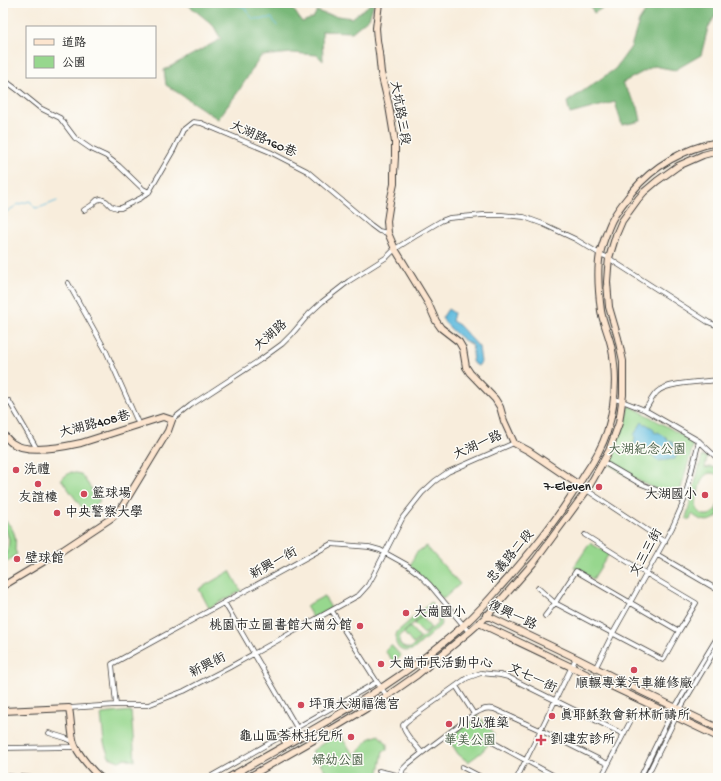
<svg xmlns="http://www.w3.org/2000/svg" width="721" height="781" font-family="'Gochi Hand','LXGW WenKai TC',sans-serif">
<rect width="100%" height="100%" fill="#fdfcf7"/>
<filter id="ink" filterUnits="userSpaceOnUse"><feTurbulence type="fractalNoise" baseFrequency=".025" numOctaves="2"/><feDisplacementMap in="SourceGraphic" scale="8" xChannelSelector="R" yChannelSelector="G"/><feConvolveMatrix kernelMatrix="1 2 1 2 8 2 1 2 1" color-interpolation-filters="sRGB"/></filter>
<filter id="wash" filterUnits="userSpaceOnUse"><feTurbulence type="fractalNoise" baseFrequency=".012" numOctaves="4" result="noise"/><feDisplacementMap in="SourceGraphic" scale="16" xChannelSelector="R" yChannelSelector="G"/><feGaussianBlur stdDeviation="0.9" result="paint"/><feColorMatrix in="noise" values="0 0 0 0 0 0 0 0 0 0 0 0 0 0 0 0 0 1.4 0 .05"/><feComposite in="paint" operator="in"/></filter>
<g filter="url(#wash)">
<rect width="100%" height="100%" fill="#f8eddc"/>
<path fill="#97d78e" stroke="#5a7a55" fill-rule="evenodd" d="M631,406l63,36 -16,57 -52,-24 -17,-11v-3l6,-16 1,-4 10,-20 2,-14z
M702,456l5,1 -2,11 5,-1 8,1v7c-18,-9 -19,16 -22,28 0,15 18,17 22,1v12c-9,8 -18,5 -26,-2l-2,6 -4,-2z
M71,472l10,2 19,27 -15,11 -24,-33z
M3,519c11,8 14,18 12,31l2,4 -14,11v-11l2,2 3,-8 1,-8 -2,-7 -4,-6z
M590,543l19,11 -16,25 -19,-12z
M426,546l34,38 -17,15 -33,-33 6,-13z
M230,571l11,20 -32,17 -10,-19z
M324,596l7,12 -18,10 -7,-12z
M431,602l2,2 -3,3c10,2 14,10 10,19l-26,23c-13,6 -22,-3 -17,-17zM426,611l6,1 4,2 2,6 -1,4 -26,24c-6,1 -11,-1 -12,-7l1,-5z
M421,617l10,11 -7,6 -10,-10z
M410,627l10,11 -7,6 -9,-11z
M391,645l10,11 -7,6 -9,-11z
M131,711l4,50 -10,-3 -6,3 -10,-4 -5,-14 -3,-29z
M477,715l17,19c-7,15 -13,19 -26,28l-10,-8 -10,-16z
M338,733l16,22 7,-6 7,-10 10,-4 9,8v7l-4,1 -5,27h-48l-18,-27z"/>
<path fill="#79b879" stroke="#4a6a4a" d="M186,3h103l13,19 11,-4 4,-7 8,3 27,4 20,-15h2l-5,15 -17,14 -30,-1 1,30 -6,-6 -25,-2 -31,3 -23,36 -20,27 -52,-34 -2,-15 57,-31 -8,-14z
M589,3h22l-17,10z
M651,3h67v8l-10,17 -7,27 -26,15 -21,-4 -32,17 16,24 3,14 -19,4 -7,-23 -45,12 -3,-12 48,-33 16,-22 8,-26z"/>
<path fill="#60bbde" stroke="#3e6c7d" d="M448,309l6,4 -2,8 7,4 20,22 2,15 -3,4 -6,-4 1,-8 -1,-9c-11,-6 -23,-16 -30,-27z
M642,422l2,2h2l8,5v3l2,1 2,-1 9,6v2l1,1 2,-1 3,3 4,11 -2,5 -17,2c-5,-6 -16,-14 -24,-17l1,-7 -1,-2z"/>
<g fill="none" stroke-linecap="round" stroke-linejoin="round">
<path stroke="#60bbde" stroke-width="1" d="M230,3l14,4 9,12 19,-1 5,8
M3,214l16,-10 11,-3 5,7 6,-1 16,-6"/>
</g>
</g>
<g filter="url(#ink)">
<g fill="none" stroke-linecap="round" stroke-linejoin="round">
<defs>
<path id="street" d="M3,79l16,12 21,17 20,10 15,20 16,11 15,7 13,10 24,23 6,3
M84,210l8,-5 5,-5 4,-1 5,2 5,5 6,2h4l20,-10 8,-6 25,-43 9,-19 10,-8 8,1 69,29 37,19 64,54 8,6 9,2
M68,283l38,68 33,74
M614,399l8,2 23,9 54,31 19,18
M9,401l28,48
M645,410c4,-6 7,-13 12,-18 10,-10 47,-10 61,-12
M172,420l19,-15 69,-45 22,-16 10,-10 17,-20 13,-12 27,-21 38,-24 8,-8 19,-12 27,-16 8,-3 34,-3h19l22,2 19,7 32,15 25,15 9,4 7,5 92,59 10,4
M603,462l36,21 45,18
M579,485l86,57
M658,555l60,35
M538,588l17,15 108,57 16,-29 17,-28 -49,-29 -62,-39
M224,602l73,126
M332,611l45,71 10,14
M545,616l10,-13 21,-32 103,60
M596,667l17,-34 59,-105 12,-27 15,-60
M456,686l18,28
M116,705l-4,-41 219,-120 38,3 11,3 27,15 12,9 11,11 39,47
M69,708l47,-3h32l36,-14 46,-24 129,-72 9,-10 5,-9 30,-59 19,-24 13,-12 13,-9 66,-29
M49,733l16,5 9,4
M494,743l64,35
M3,748l71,-1
M422,753c-5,-7 -19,-20 -19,-28l4,-4 60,-43 14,-5 19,2 8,2 115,57
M462,767l21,11
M379,771l31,7
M3,776l33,2
M378,776l9,2
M208,778l169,-96
M400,778l3,-9 5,-5 14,-11 52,-39c8,-4 12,-7 20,-5l46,21 68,34
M517,778l59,-120
M601,778l29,-56
M640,778l31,-64 47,-78
M646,778l34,-69 38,-64"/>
<path id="secondary" d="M379,3l-3,25 1,12 2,13 2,20 8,33 6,36v15l-1,16v11l-4,18 -3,19 1,12 7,16 33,54 8,18 5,7 18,14 4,7 3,18 4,6 25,26 5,8 4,14 10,22 15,8 50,34
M3,434c3,3 6,7 9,9 15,11 51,4 69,0l82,-26 9,3 -4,11 -49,81 -9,7 -47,31 -60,36
M486,615l90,43 67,34 75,36
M479,623l239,114
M3,711l66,-3c2,10 2,26 5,35 3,10 19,29 27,35
M282,736l5,8
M228,778c81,-47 166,-90 236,-153 13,-12 25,-25 36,-38 18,-20 35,-40 51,-62 12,-16 23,-33 34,-51 9,-13 17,-27 22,-42 9,-29 10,-59 4,-87 -3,-12 -8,-23 -10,-34 -2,-16 -4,-42 -1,-57 2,-9 8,-26 12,-34 5,-10 13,-19 20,-28 21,-26 53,-44 86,-50
M247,778l65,-37 75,-45 30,-21 52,-43 18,-16 48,-55 19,-26 33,-45 22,-39 10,-28 4,-28v-34l-5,-23 -9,-31 -2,-25 1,-14 1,-10 7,-23 6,-14 16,-22 6,-7 13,-11 21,-15 25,-11 15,-4"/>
</defs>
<use href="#street" stroke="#3d3b39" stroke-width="5.5"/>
<use href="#secondary" stroke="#3d3b39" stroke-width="8"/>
<use href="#street" stroke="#fff" stroke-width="4"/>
<use href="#secondary" stroke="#fce5cf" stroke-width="6"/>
</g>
</g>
<g fill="#d1495b" stroke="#fdfcf7" stroke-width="1.5">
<circle cx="16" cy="470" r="4"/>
<circle cx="38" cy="484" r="4"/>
<circle cx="599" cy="487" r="4"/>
<circle cx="84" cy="494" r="4"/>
<circle cx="705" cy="495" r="4"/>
<circle cx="57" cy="513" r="4"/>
<circle cx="17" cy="559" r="4"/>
<circle cx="406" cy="613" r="4"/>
<circle cx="360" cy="626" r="4"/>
<circle cx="381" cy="664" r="4"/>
<circle cx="634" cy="670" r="4"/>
<circle cx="301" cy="705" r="4"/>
<circle cx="552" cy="716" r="4"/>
<circle cx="449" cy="724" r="4"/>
<circle cx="351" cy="737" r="4"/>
<path d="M539 734h4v4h4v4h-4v4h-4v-4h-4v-4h4z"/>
</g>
<g text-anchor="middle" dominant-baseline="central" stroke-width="3" stroke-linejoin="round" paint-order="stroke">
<g font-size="13" fill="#1c1c1c" stroke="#fdfcf7">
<text transform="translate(399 113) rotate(80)">大坑路三段</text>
<text transform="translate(263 140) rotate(24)">大湖路160巷</text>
<text transform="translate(271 336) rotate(-41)">大湖路</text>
<text transform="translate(95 425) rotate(-15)">大湖路408巷</text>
<text transform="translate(478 446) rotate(-24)">大湖一路</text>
<text transform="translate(647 553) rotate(-61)">文三三街</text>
<text transform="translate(511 557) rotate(-50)">忠義路二段</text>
<text transform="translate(274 564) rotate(-29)">新興一街</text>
<text transform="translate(512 616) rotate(25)">復興一路</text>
<text transform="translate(208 666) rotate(-27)">新興街</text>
<text transform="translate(532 679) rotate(25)">文七一街</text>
</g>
<g font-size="13" fill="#475d44" stroke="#fdfcf7">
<text x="647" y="450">大湖紀念公園</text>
<text x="470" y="741">華美公園</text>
<text x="338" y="761">婦幼公園</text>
</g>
<g font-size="13" fill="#1c1c1c" stroke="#fdfcf7" text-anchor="start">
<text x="24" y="470">洗禮</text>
<text x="591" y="487" text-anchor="end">7-Eleven</text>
<text x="92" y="494">籃球場</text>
<text x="697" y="495" text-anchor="end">大湖國小</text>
<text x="38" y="498" text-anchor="middle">友誼樓</text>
<text x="65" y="513">中央警察大學</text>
<text x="25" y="559">壁球館</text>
<text x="414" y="613">大崗國小</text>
<text x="352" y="626" text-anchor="end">桃園市立圖書館大崗分館</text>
<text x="389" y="664">大崗市民活動中心</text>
<text x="634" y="684" text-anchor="middle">順輾專業汽車維修廠</text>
<text x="309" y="705">坪頂大湖福德宮</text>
<text x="560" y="716">真耶穌教會新林祈禱所</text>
<text x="457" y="724">川弘雅築</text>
<text x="343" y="737" text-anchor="end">龜山區苓林托兒所</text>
<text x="550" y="740">劉建宏診所</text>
</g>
</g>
<rect width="721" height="781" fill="none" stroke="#fdfcf7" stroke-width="16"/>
<rect x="26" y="26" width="130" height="52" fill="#fdfcf7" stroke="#a3a29f"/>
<rect x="34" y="39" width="20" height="6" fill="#fce5cf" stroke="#a3a29f"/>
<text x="62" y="46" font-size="12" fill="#1c1c1c">道路</text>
<rect x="34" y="56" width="20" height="12" fill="#97d78e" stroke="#a3a29f"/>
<text x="62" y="66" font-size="12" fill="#1c1c1c">公園</text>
</svg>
